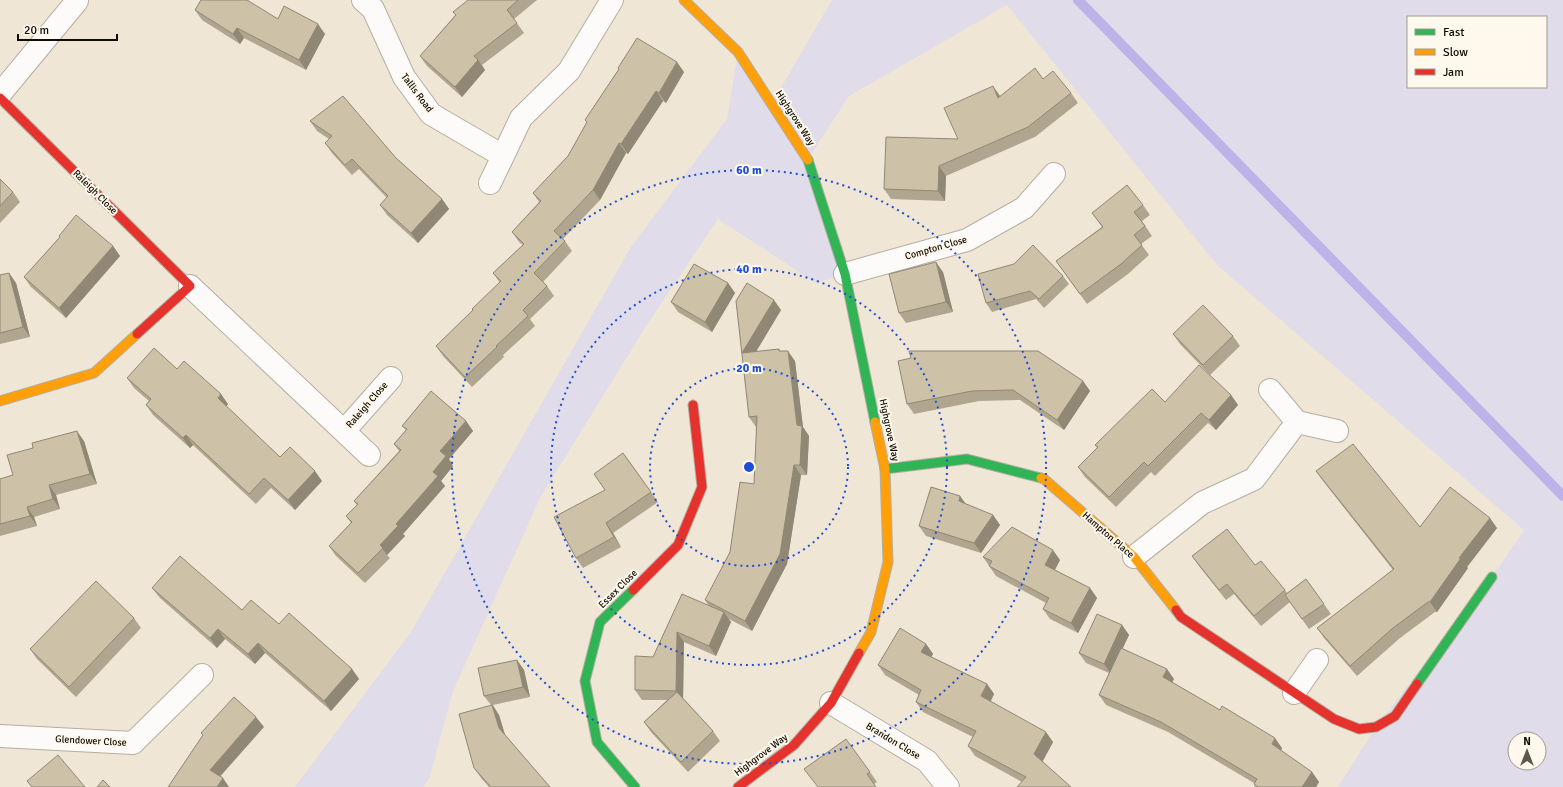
<svg xmlns="http://www.w3.org/2000/svg" width="1563" height="787" font-family="Signika,sans-serif">
<rect width="100%" height="100%" fill="#efe6d5"/>
<path fill="#e1dcea" fill-rule="evenodd" d="M832,0h731v787h-225l38,-60 116,-150 32,-47 -307,-265 -210,-260 -158,91 -41,63 37,115 -29,9 -98,-64 -70,104 -108,175 -87,193 -23,85 -6,11h-129l116,-155 220,-385 96,-128 11,-67 34,51zM1408,17h138v70h-138zM1515,739h24v24h-24z"/>
<g fill="none" stroke-linecap="round" stroke-linejoin="round">
<path stroke="#bdb3e8" stroke-width="10" d="M1078,0l485,496"/>
<defs>
<path id="street" d="M363,0l10,9 31,68 27,37 72,42 18,-38 48,-47 43,-71
M0,94l77,-93
M490,183l13,-27
M845,274l122,-34 57,-32 30,-34
M190,286l179,169
M1297,422l40,9
M344,431l47,-53
M1134,557l68,-54 52,-24 43,-57 -27,-32
M1294,693l23,-33
M831,703l96,58 21,26
M0,736l133,7 69,-68"/>
<path id="fast" d="M808,160l37,114 30,148
M885,469l82,-10 74,19
M633,590l-33,32 -15,59 12,61 38,45
M1417,684l75,-107"/>
<path id="slow" d="M684,0l54,52 70,108
M0,401l94,-28 43,-39
M1041,478l3,1 90,78 42,53
M859,653l12,-21 17,-70 -3,-93 -10,-47"/>
<path id="jam" d="M0,98l190,188 -53,48
M633,590l45,-45 24,-58 -9,-82
M1176,610l5,7 153,102 25,10 17,-2 19,-11 22,-32
M738,787l56,-42 37,-42 28,-50"/>
</defs>
<use href="#street" stroke="#b5aea1" stroke-width="24"/>
<use href="#fast" stroke="#b5aea1" stroke-width="11"/>
<use href="#slow" stroke="#b5aea1" stroke-width="11"/>
<use href="#jam" stroke="#b5aea1" stroke-width="11"/>
<use href="#street" stroke="#fdfbf9" stroke-width="22"/>
<use href="#fast" stroke="#30b455" stroke-width="9"/>
<use href="#slow" stroke="#ff9f0a" stroke-width="9"/>
<use href="#jam" stroke="#e5322d" stroke-width="9"/>
</g>
<path fill="#b0a690" d="M468,0h69l-23,19 10,14 -42,32 3,5 -23,27 -35,-31 -7,-10z
M195,10l83,9 47,15 -19,36 -62,-32 -4,6 -38,-24z
M618,68l66,4 -18,31 -3,-2 -35,53 -2,-1 -26,47 -37,39 2,2 7,10 -29,31 4,4 7,10 -24,23 5,7 -32,29 1,2 -32,30 -29,-31 -7,-10 37,-35 27,-28 -7,-10 30,-28 -4,-3 -7,-10 27,-30 -6,-9 35,-37 19,-34 -2,-2 34,-51z
M1043,79l28,14 7,10 -43,34 -89,39 -1,25 -54,-2 -7,-10 74,-50 42,-43z
M310,121l86,37 46,41 7,10 -31,34 -31,-28 -7,-10 7,-7 -28,-29 -7,6 -20,-22 -7,-10 4,-4 -12,-8z
M0,179l13,13 7,10 -20,21z
M1143,205l7,10 -8,6 10,15 -11,8 8,11 -21,19 -41,30 -31,-43 46,-34 -10,-14z
M59,236l54,10 7,10 -54,62 -35,-31 -7,-10 36,-40z
M943,272l10,40 -47,11 -7,-10z
M9,273l7,10 14,54 -30,7v-69z
M1063,276l6,8 -25,24 -8,-9 -44,13 -6,-9z
M728,283l7,10 -23,39 -34,-20 -7,-10z
M736,301l45,9 -25,42 23,-3 1,2 15,10 8,66 6,9 -2,39h-6l-14,89 -35,67 -25,-13 4,4 -15,34 -32,-14 -1,56 30,33 7,10 -32,31 -37,-40 -7,-10 23,-22h-25l-7,-10 18,-33 29,-63 27,12 -4,-6 25,-48 24,-68 3,-57h-1l-7,-10z
M1173,334l60,2 7,10 -30,29 -30,-31z
M898,361l185,20 7,10 -26,39 -44,-30 -41,1 -65,13 -7,-10z
M177,369l51,35 -2,3 54,50 42,24 -27,29 -24,-22 -15,16 -63,-59 -3,3 -37,-33 -7,-10 3,-4 -15,-13 -7,-10z
M1231,395l7,10 -22,25 -8,-7 -53,53 -4,-4 -35,35 -31,-30 -7,-10 19,-19 -2,-3 70,-43z
M466,421l7,10 -24,28 4,7 -12,15 4,5 -42,48 2,2 -18,19 3,3 -25,25 -29,-27 -7,-10 22,-23 -5,-7 11,-11 -3,-4 45,-50 -5,-7 12,-14 -4,-4z
M84,441l13,43 -41,11 4,14 -26,8 3,9 -37,10v-57l13,-4z
M623,453l35,49 -45,31 8,14 -38,21 -7,-10 29,-68z
M1316,471l104,56 77,1 -30,39 1,1 -31,44h-2l-35,26 -43,38 -33,-38 -7,-10 76,-58 -70,-89z
M960,496l6,8 27,11 7,10 -19,28 -55,-17 -7,-10z
M1192,556l63,9 30,25 2,3 19,-14 25,35 -22,15 -19,-27 -29,24 -27,-32 -8,6 -27,-34z
M983,557l77,3 -5,10 35,18 7,10 -19,35 -28,-14 -7,-10 3,-6 -50,-27z
M152,588l90,22 37,14 73,45 7,10 -28,32 -66,-58 -10,11 -30,-25 -8,9 -57,-50z
M134,618l7,10 -65,69 -39,-38 -7,-10z
M1122,625l7,10 -7,13 52,31 -2,3 110,66 -1,3 31,21 7,10 -3,5h-61l-1,-3v-1l-86,-51 -62,-27 -7,-10 10,-22 -23,-10 -7,-10z
M926,644l7,10 -2,3 56,27 7,10 -3,7 62,41 -10,19 -21,21 -47,-26 -7,-10 5,-9 -50,-25 -7,-10 3,-7 -34,-20 -7,-10z
M517,660l7,10 6,27 -37,8 6,10 6,20 45,52h-61l-8,-9 -7,-10 17,-63 -7,-9z
M870,772l7,10 -3,2 -57,3z"/>
<path fill="#908775" d="M318,24l7,10 -19,36 -7,-10z
M237,28l7,10 -4,6 -7,-10z
M478,60l7,10 -23,27 -7,-10z
M677,62l7,10 -18,31 -7,-10z
M993,86l7,10 -2,2z
M656,91l7,10 -35,53 -7,-10z
M619,143l7,10 -26,47 -7,-10z
M939,166l7,10 -1,25 -7,-10z
M442,199l7,10 -31,34 -7,-10z
M113,246l7,10 -54,62 -7,-10z
M936,262l7,10 10,40 -7,-10z
M9,273l7,10 14,54 -7,-10z
M728,283l7,10 -23,39 -7,-10z
M774,300l7,10 -32,53 -7,-10z
M788,351l7,10 8,66 6,9 -2,39 -7,-10 -3,-40z
M1083,381l7,10 -26,39 -7,-10z
M221,394l7,10 -3,4 -7,-10z
M1231,395l7,10 -22,25 -7,-10z
M466,421l7,10 -24,28 4,7 -12,15 4,5 -42,48 2,2 -18,19 -7,-10 16,-21 37,-52 7,-21z
M77,431l7,10 13,43 -7,-10z
M186,435l7,10 -3,3 -7,-10z
M794,465l7,10 -14,89 -35,67 -7,-10z
M315,471l7,10 -27,29 -7,-10z
M49,485l7,10 4,14 -7,-10z
M960,496l7,10 -8,-5z
M27,507l7,10 3,9 -7,-10z
M993,515l7,10 -19,28 -7,-10z
M1490,518l7,10 -30,39 1,1 -31,44 -7,-10 29,-44z
M606,523l7,10 8,14 -7,-10z
M1053,550l7,10 -8,15 -7,-10z
M1090,588l7,10 -19,35 -7,-10z
M724,612l7,10 -15,34 -7,-10z
M1122,625l7,10 -18,39 -7,-10z
M218,629l7,10 -8,9 -7,-10z
M677,632l7,10 -1,59 -7,-10z
M258,643l7,10 -10,11 -7,-10z
M926,644l7,10 -5,8 -7,-10z
M517,660l7,10 6,27 -7,-10z
M352,669l7,10 -28,32 -7,-10z
M1167,669l7,10 -4,8 -7,-10z
M987,684l7,10 -6,12 -7,-10z
M492,705l7,10 7,23 -7,-10z
M256,717l8,10 -47,53 -7,-10z
M1046,732l7,10 -12,22 -7,-10z
M1275,738l7,10 -3,6 -7,-10z
M1312,772l7,10 -3,5h-14z
M223,778l6,9h-12z"/>
<path fill="#cdc1a7" stroke="#908775" d="M201,0h46l31,19 6,-13 34,18 -19,36 -62,-32 -4,6 -38,-24z
M468,0h50l-11,10 10,13 -43,33 4,4 -23,27 -35,-31 36,-41 -3,-3z
M637,38l40,24 -18,31 -3,-2 -35,53 -2,-1 -26,47 -39,41 11,10 -31,32 13,13 -24,24 5,6 -32,30 1,1 -32,30 -29,-31 37,-36 -1,-1 29,-28 -8,-8 31,-29 -12,-12 29,-31 -8,-8 35,-37 19,-34 -2,-2 34,-51 -1,-1z
M1035,68l8,11 10,-8 18,22 -43,34 -89,39 -1,25 -54,-2 2,-52 72,2 -14,-31 49,-22 5,12z
M343,96l53,62 46,41 -31,34 -31,-28 8,-9 -36,-37 -7,6 -20,-22 7,-7 -22,-15z
M0,179l13,13 -13,14z
M1127,185l16,20 -9,7 11,14 -11,9 8,10 -21,19 -41,30 -24,-33 47,-34 -11,-14z
M76,215l37,31 -54,62 -35,-31 36,-40 -1,-1z
M1033,245l30,31 -24,23 -9,-8 -44,12 -8,-29 36,-10z
M936,262l10,40 -47,11 -10,-39z
M694,264l34,19 -23,39 -34,-20z
M9,273l14,54 -23,6v-58z
M747,283l27,17 -32,53 37,-4v2h9l9,74 5,1 -2,39h-6l-14,89 -35,67 -40,-21 25,-48 10,-70 14,2 3,-68 -8,1 -13,-116z
M1203,305l30,31 -30,29 -30,-31z
M154,348l23,21 7,-8 37,33 -3,4 62,59 10,-10 25,24 -27,29 -24,-22 -15,16 -63,-59 -3,3 -37,-33 5,-6 -24,-21z
M909,351h129l45,30 -26,39 -44,-30 -41,1 -65,13 -9,-43 13,-3z
M1199,365l32,30 -22,25 -8,-7 -53,53 -4,-4 -35,35 -31,-30 20,-20 -3,-2 57,-56 13,13z
M431,391l35,30 -26,30 6,5 -13,16 5,4 -42,48 2,2 -18,19 3,3 -25,25 -29,-27 23,-24 -6,-6 12,-12 -4,-3 47,-51 -7,-6 13,-15 -5,-3z
M77,431l13,43 -41,11 4,14 -26,8 3,9 -30,8v-45l13,-4 -6,-20 26,-7 -1,-5z
M1353,444l67,83 30,-40 40,31 -31,40h2l-31,44h-2l-35,26 -43,38 -33,-38 77,-59 -78,-98z
M623,453l28,39 -45,31 8,14 -38,21 -22,-41 51,-27 -11,-16z
M931,487l29,9 -1,5 34,14 -19,28 -55,-17z
M1012,527l41,23 -8,15 45,23 -19,35 -28,-14 6,-11 -60,-32 3,-5 -9,-4z
M1227,529l28,36 6,-4 24,29 -31,26 -27,-32 -8,6 -27,-34z
M180,556l62,54 9,-10 28,24 10,-11 63,56 -28,32 -66,-58 -10,11 -30,-25 -8,9 -58,-50z
M1306,579l18,25 -22,15 -17,-24z
M96,581l38,37 -65,69 -39,-38z
M682,594l42,18 -15,34 -32,-14 -1,59 -41,-1v-34l18,1z
M1097,614l25,11 -18,39 -25,-11z
M900,628l26,16 -5,8 66,32 -6,12 65,36 -12,22 37,33h-54l9,-10 -58,-31 8,-15 -60,-29 5,-12 -43,-25z
M1121,648l46,21 -4,8 57,33 2,-4 53,32 -3,6 40,28 -10,15h-44l-4,-3 3,-5 -96,-57 -62,-27z
M517,660l6,27 -39,9 -6,-28z
M677,692l36,39 -32,31 -37,-40z
M234,697l22,20 -46,53 13,8 -6,9h-49l35,-52 -2,-2z
M492,705l7,23 51,59h-59l-17,-19 -15,-54z
M846,739l24,33 -3,2 9,13h-58l-14,-18z
M58,755l27,32h-53l-5,-6z
M103,780l7,7h-13z"/>
<g fill="none" stroke="#1d4ed8" stroke-width="2" stroke-dasharray="2 4">
<circle cx="749" cy="467" r="99"/>
<circle cx="749" cy="467" r="198"/>
<circle cx="749" cy="467" r="297"/>
</g>
<g text-anchor="middle" dominant-baseline="central" stroke-width="4" stroke-linejoin="round" paint-order="stroke">
<g font-size="10" fill="#100b03" stroke="#fff8ec">
<text transform="translate(417 93) rotate(53)">Tallis Road</text>
<text transform="translate(795 118) rotate(57)">Highgrove Way</text>
<text transform="translate(95 192) rotate(45)">Raleigh Close</text>
<text transform="translate(936 248) rotate(-16)">Compton Close</text>
<text transform="translate(367 405) rotate(-49)">Raleigh Close</text>
<text transform="translate(889 430) rotate(78)">Highgrove Way</text>
<text transform="translate(1108 535) rotate(41)">Hampton Place</text>
<text transform="translate(618 589) rotate(-45)">Essex Close</text>
<text transform="translate(91 741) rotate(3)">Glendower Close</text>
<text transform="translate(893 741) rotate(31)">Brandon Close</text>
<text transform="translate(761 755) rotate(-37)">Highgrove Way</text>
</g>
</g>
<circle cx="749" cy="467" r="6" fill="#1d4ed8" stroke="#fff8ec" stroke-width="2"/>
<g font-size="12" text-anchor="middle" font-weight="bold" fill="#1d4ed8" stroke="#fff8ec" stroke-width="4" stroke-linejoin="round" paint-order="stroke">
<text x="749" y="174">60 m</text>
<text x="749" y="273">40 m</text>
<text x="749" y="372">20 m</text>
</g>
<rect x="1407" y="16" width="140" height="72" fill="#fff8ec" stroke="#9f998f"/>
<rect x="1415" y="29" width="20" height="6" fill="#30b455" stroke="#9f998f"/>
<text x="1443" y="36" font-size="12" fill="#100b03">Fast</text>
<rect x="1415" y="49" width="20" height="6" fill="#ff9f0a" stroke="#9f998f"/>
<text x="1443" y="56" font-size="12" fill="#100b03">Slow</text>
<rect x="1415" y="69" width="20" height="6" fill="#e5322d" stroke="#9f998f"/>
<text x="1443" y="76" font-size="12" fill="#100b03">Jam</text>
<g transform="translate(1527 751)"><circle r="19" fill="#fff8ec" stroke="#9f998f"/>
<path d="M0-3L7 15L0 10L-7 15Z" fill="#5e584c"/>
<text y="-6" font-size="11" font-weight="bold" text-anchor="middle" fill="#100b03">N</text>
</g>
<path d="M18 34v6h99v-6" fill="none" stroke="#100b03" stroke-width="2"/>
<text x="24" y="34" font-size="12" fill="#100b03" stroke="#fff8ec" stroke-width="3" paint-order="stroke">20 m</text>
</svg>
